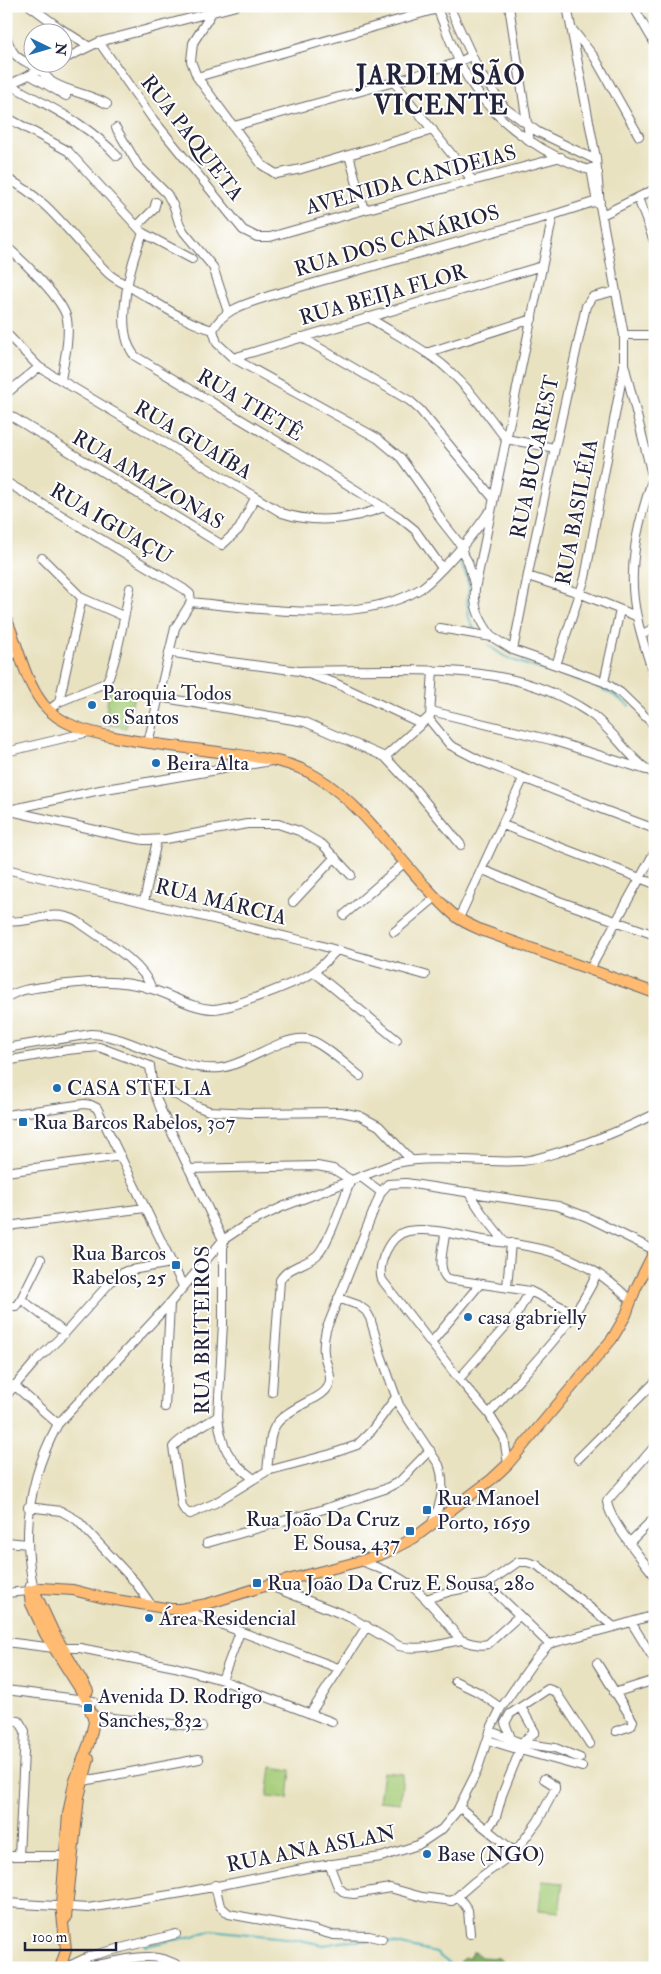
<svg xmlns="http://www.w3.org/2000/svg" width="661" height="1974" font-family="'IM FELL Double Pica',serif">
<rect width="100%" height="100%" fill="#fff"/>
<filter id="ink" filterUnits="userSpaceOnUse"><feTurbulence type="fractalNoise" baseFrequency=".02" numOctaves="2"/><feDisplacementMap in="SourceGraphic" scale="10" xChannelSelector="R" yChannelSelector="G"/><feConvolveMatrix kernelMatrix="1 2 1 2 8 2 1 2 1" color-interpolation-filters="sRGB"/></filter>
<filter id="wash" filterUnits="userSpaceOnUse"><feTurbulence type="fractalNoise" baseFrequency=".0096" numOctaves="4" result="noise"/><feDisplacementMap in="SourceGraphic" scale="20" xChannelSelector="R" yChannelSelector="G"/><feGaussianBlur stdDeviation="1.12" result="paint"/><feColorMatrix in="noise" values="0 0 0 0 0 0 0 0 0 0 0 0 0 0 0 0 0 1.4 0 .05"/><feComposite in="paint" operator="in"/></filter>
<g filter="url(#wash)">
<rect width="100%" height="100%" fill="#e9e2c1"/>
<path fill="#a4cc77" stroke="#637759" d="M109,687l27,1 -10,40 -21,-4z
M271,1767l20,3 -3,29 -21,-2z
M383,1772l20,2 -3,29 -21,-2z
M542,1881l21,2 -4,29 -20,-2z"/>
<path fill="#83b068" stroke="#526952" d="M472,1952h3l6,5 18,1 8,10h-44l-3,-7 4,-3h5z"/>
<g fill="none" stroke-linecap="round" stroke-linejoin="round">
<path stroke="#3daeb8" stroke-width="2" d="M452,540l4,12
M457,556l10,21 2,11 -2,12 2,18 6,13
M488,645c6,4 13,10 20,13 40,17 87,19 121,48
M384,1941l52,12 19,15
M145,1946l49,-10 17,-6 84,9 29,6 24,-4h26"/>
</g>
</g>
<g filter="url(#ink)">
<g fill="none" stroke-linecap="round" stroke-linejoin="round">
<defs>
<path id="minor" d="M30,6l30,22 28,18
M436,6c11,25 19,51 33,74 28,45 79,78 129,93
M449,6l31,67 25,35 33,24 58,28
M509,6l21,136
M567,6l29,152 4,48 24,129v29l29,115
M633,6l22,38
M213,11l-20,32 -2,18 6,16 65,88 14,9 25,-5 132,-39
M572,29l23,29 44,78
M6,36c9,27 14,20 35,35 4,3 7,8 11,11 16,10 38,12 55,22
M99,42l53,76 91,112 14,7h13l94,-27 197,-53
M62,60l37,-18 137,-36
M30,75l36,21
M197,77l240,-68
M394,82l79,99
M11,83l5,5c36,20 73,37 101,68
M8,85l49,-23
M6,117l62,34 75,82 49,26
M234,126l160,-44 65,-20 12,-6
M116,128l22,37 29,29 7,13 5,16 5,9 29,35 15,45
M349,155l15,55
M591,168l6,35
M6,178c45,22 68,63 103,96 8,7 17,10 26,16 26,15 49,32 78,40
M638,198l17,46
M602,215l53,-26
M137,226l17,-17 2,-7
M143,233c-12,29 -31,96 -8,123l167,100 97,61 16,13 27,38
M6,246c16,14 58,54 61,73 3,19 -3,42 -6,61
M368,317c22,14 45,26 66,41 29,21 50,52 72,81l49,9
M213,330c11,-23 38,-27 59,-35l281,-80 47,-15
M213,330l4,13 16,15 144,80 24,20 25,35 15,27 22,28
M6,333l33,34 243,146c33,11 70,7 102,-6
M624,335h31
M301,337l109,64 10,9 73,88
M426,353l106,-34
M233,358l309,-92
M6,394l33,-27
M6,413l216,132 17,-16 16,-31
M654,475c-16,46 -28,94 -17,142 4,21 12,42 18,63
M6,482l178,107 6,5 1,8
M461,550l7,12 6,22
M42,558l40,40 41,18
M528,576l51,17 57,23
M191,602c64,7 171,23 229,-13 8,-5 15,-13 22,-20 17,-18 32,-35 46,-56
M440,628l52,9 21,13 91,32 17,11 34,33
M642,635l13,-8
M492,637c-11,-15 -19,-29 -17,-48l78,-374
M513,650l21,-106 52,-238 6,-9 23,-6
M169,652l46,8 84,11 36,12 85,40
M556,665l29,-87 39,-212
M6,667l10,-23
M299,671c30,-1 61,-1 91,-1 71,0 136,1 198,42 24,15 43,51 67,62
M604,682l16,-72
M159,697l146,25 80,35 29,31 47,57
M59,702l23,-104
M49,710l10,-8 46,-19c10,-9 21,-77 25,-95
M431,711l120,29 95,30
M428,718l22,27 31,16 123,49 51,19
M148,743l27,-115 16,-26
M6,752l83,-20
M385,757l45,-41 3,-46
M6,810l116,26 22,4 22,-1 81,-15h31l21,7 24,14 28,30
M9,810l91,-20 171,-29
M503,825l152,59
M6,869l302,73 117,33
M483,870l76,31 96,34
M144,902l13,-62
M293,902l42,-45
M344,915l60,-52
M459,918l64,-139
M6,921c26,4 44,-14 71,0 23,17 66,41 75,68
M394,932l42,-35
M590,969l65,-118
M314,972l83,68
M6,998c13,-9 29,-10 44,-12 35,-4 67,-8 101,3 21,6 40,19 61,20 16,1 90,-28 103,-38 8,-6 15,-14 22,-21
M6,1048l85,-14c45,2 83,38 129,34 26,-3 62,-33 87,-29 15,3 40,27 53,37
M6,1061l61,-11 32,-3 51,19 3,23 8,21 62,130v83l-5,93c3,31 10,44 36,63
M151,1081l45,25 13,5 42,2 90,-1 19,4 19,10 32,34
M6,1115l78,-11 7,1 6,3 86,178
M189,1169l128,-3 16,3 18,11c-8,19 -20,58 -32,73 -10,12 -30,12 -39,27l-8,112
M6,1172l115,-16
M361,1177l20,15 7,-8 18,-1 152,23 29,11 67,33
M468,1192l14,21 23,29
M6,1228l9,-3 130,-17
M445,1234c-1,13 -9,36 3,45l82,12 44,22
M507,1287l4,-44
M338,1298l20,7 8,6 4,7 11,37 18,50 40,60c7,20 2,39 -7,58
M21,1299l20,-40
M6,1306h10l5,-7 44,34
M431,1343l49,-59
M459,1379l59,-67 12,-21
M14,1385l44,39
M6,1396l30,-35 29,-28 50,-56 11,-6 45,-8
M165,1407l5,-104
M489,1414c36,-43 87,-90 108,-141
M218,1416c-14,10 -35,19 -45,31l9,59 3,5 5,3 25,-11 52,-32 64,-17 26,-9 15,-15 24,-33
M655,1446l-48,55c1,18 36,60 48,75
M578,1459l77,-77
M508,1464l-4,-26 -15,-24 -30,-35 -77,-99c-5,-16 7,-45 26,-49 24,-4 52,5 75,9 26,3 51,6 75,14 28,10 53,26 73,47
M267,1471c5,-44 0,-48 42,-70 7,-3 15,-7 19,-14 6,-11 -3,-23 -4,-34 -1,-8 0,-15 2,-23l55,-138
M28,1507l33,4 16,9 58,62 17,24
M6,1542l22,2
M630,1542l25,-25
M207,1543l114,-33 64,-21 15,-8 30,-31
M361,1561c17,7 35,13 49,24 20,15 35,37 51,55 9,3 18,6 27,4l31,-28
M487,1584l62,60
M268,1585l84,33 47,28c20,5 42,-2 62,-6
M34,1590c-13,-58 -5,-113 24,-166l112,-121 53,-63 24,-16 35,-17 114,-44c42,-9 84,1 126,-2 14,-1 27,-6 40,-10 32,-10 63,-22 93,-37
M6,1593l23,-2 1,-5
M426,1599l25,-8 36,-7 31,-22h9l10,3 77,62 41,-12
M180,1609l158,59
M631,1622l24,39
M6,1642l48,6h26l95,19 47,13 110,42
M597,1663l36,58 -2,5 -15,5
M222,1680l18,-48
M455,1681l23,11 23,16
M6,1690l87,11
M614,1693l41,-13
M521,1707l14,25 -14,11
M310,1714l57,-88
M93,1716l109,11
M6,1720l13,1 6,10 -6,125
M490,1731l31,12 34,5 25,10
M511,1738l-6,-15 5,-9 38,-25 8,3 34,52
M488,1740l32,10 -18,45 -6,22 -8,11
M520,1750l62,17
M78,1782l121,-23
M459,1807l56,45 23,-31 17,-32v-3l-11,-7
M6,1856h62
M329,1864l9,23 7,6 9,1 36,-6 32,9 30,4 22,-19 41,-30
M215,1885l5,21 9,8 86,16 18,5 36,1 13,3
M459,1897l9,13 2,24
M6,1903l82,5 94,-15 130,-26 69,-10 37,-12 24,-16 15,-18 20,-40 15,-45 9,-18 33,-47 15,-17 65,-17
M62,1965c7,0 14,2 20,1 36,-1 67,-21 100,2
M71,1965l19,-9 86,-22"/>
<path id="major" d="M6,618c13,28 17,60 37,86 17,21 45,28 71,33 39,8 79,11 119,17 29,4 58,7 84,23 43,26 74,72 108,109 11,11 21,23 33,32 7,5 15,8 23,12l174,63
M34,1590l20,43 34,58
M66,1918l13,-121 10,-38
M60,1968l6,-18 -5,-45 7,-91 6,-31 15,-40 5,-21 -7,-22 -42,-66 -14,-30 -2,-13 12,-3 32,2 31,8 67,11h9l27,-5 61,-19 93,-24 24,-8 29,-15 78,-59 16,-15 104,-125 14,-24 10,-27 19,-38"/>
</defs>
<use href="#minor" stroke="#68656a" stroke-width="10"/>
<use href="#major" stroke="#68656a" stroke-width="12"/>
<use href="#minor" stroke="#fff" stroke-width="8"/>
<use href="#major" stroke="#febb71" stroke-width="10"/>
</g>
</g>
<g fill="#1f6fb2" stroke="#fff" stroke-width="2">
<circle cx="92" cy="705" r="5"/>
<circle cx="156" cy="763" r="5"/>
<circle cx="57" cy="1088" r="5"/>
<rect x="18" y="1117" width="10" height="10" rx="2.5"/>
<rect x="171" y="1260" width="10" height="10" rx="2.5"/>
<circle cx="468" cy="1317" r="5"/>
<rect x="422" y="1505" width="10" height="10" rx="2.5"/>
<rect x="405" y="1526" width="10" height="10" rx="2.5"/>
<rect x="252" y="1578" width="10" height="10" rx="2.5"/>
<circle cx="149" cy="1618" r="5"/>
<rect x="83" y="1703" width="10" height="10" rx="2.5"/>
<circle cx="427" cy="1854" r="5"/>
</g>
<g text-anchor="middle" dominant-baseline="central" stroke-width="4" stroke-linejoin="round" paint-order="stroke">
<g font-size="21" fill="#22223b" stroke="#fff">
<text transform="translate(192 138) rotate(52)">RUA PAQUETA</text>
<text transform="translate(411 180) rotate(-15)">AVENIDA CANDEIAS</text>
<text transform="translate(397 241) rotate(-16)">RUA DOS CANÁRIOS</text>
<text transform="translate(383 295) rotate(-16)">RUA BEIJA FLOR</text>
<text transform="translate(250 405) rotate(31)">RUA TIETÊ</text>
<text transform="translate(193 440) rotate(31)">RUA GUAÍBA</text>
<text transform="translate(535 457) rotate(-78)">RUA BUCAREST</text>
<text transform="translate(148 480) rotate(31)">RUA AMAZONAS</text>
<text transform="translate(577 512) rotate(-79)">RUA BASILÉIA</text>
<text transform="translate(111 524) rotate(31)">RUA IGUAÇU</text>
<text transform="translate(221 902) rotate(14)">RUA MÁRCIA</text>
<text transform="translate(202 1330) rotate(-90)">RUA BRITEIROS</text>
<text transform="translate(311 1849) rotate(-11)">RUA ANA ASLAN</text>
</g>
<g font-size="21" fill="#22223b" stroke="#fff" text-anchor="start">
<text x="102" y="693">Paroquia Todos<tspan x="102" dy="24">os Santos</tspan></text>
<text x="166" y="763">Beira Alta</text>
<text x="67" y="1088">CASA STELLA</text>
<text x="33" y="1122">Rua Barcos Rabelos, 307</text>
<text x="166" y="1253" text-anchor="end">Rua Barcos<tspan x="166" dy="24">Rabelos, 25</tspan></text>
<text x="478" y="1317">casa gabrielly</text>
<text x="437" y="1498">Rua Manoel<tspan x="437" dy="24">Porto, 1659</tspan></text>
<text x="400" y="1519" text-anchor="end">Rua João Da Cruz<tspan x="400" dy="24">E Sousa, 437</tspan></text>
<text x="267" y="1583">Rua João Da Cruz E Sousa, 280</text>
<text x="159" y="1618">Área Residencial</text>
<text x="98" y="1696">Avenida D. Rodrigo<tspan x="98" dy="24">Sanches, 832</tspan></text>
<text x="437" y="1854">Base (NGO)</text>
</g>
<g font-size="26" font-weight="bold" letter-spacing="1" fill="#22223b" stroke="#fff">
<text x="441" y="76">JARDIM SÃO<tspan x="441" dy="30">VICENTE</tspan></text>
</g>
</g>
<rect width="661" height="1974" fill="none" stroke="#fff" stroke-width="25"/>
<g transform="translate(48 48) rotate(95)"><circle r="24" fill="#ffffff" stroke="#a7a7b1"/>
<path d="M0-4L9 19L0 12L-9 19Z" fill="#1f6fb2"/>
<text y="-8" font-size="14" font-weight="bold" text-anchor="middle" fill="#22223b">N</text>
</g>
<path d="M25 1942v8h91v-8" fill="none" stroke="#22223b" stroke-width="2.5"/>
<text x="32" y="1942" font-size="15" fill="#22223b" stroke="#ffffff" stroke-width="4" paint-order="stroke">100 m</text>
</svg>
